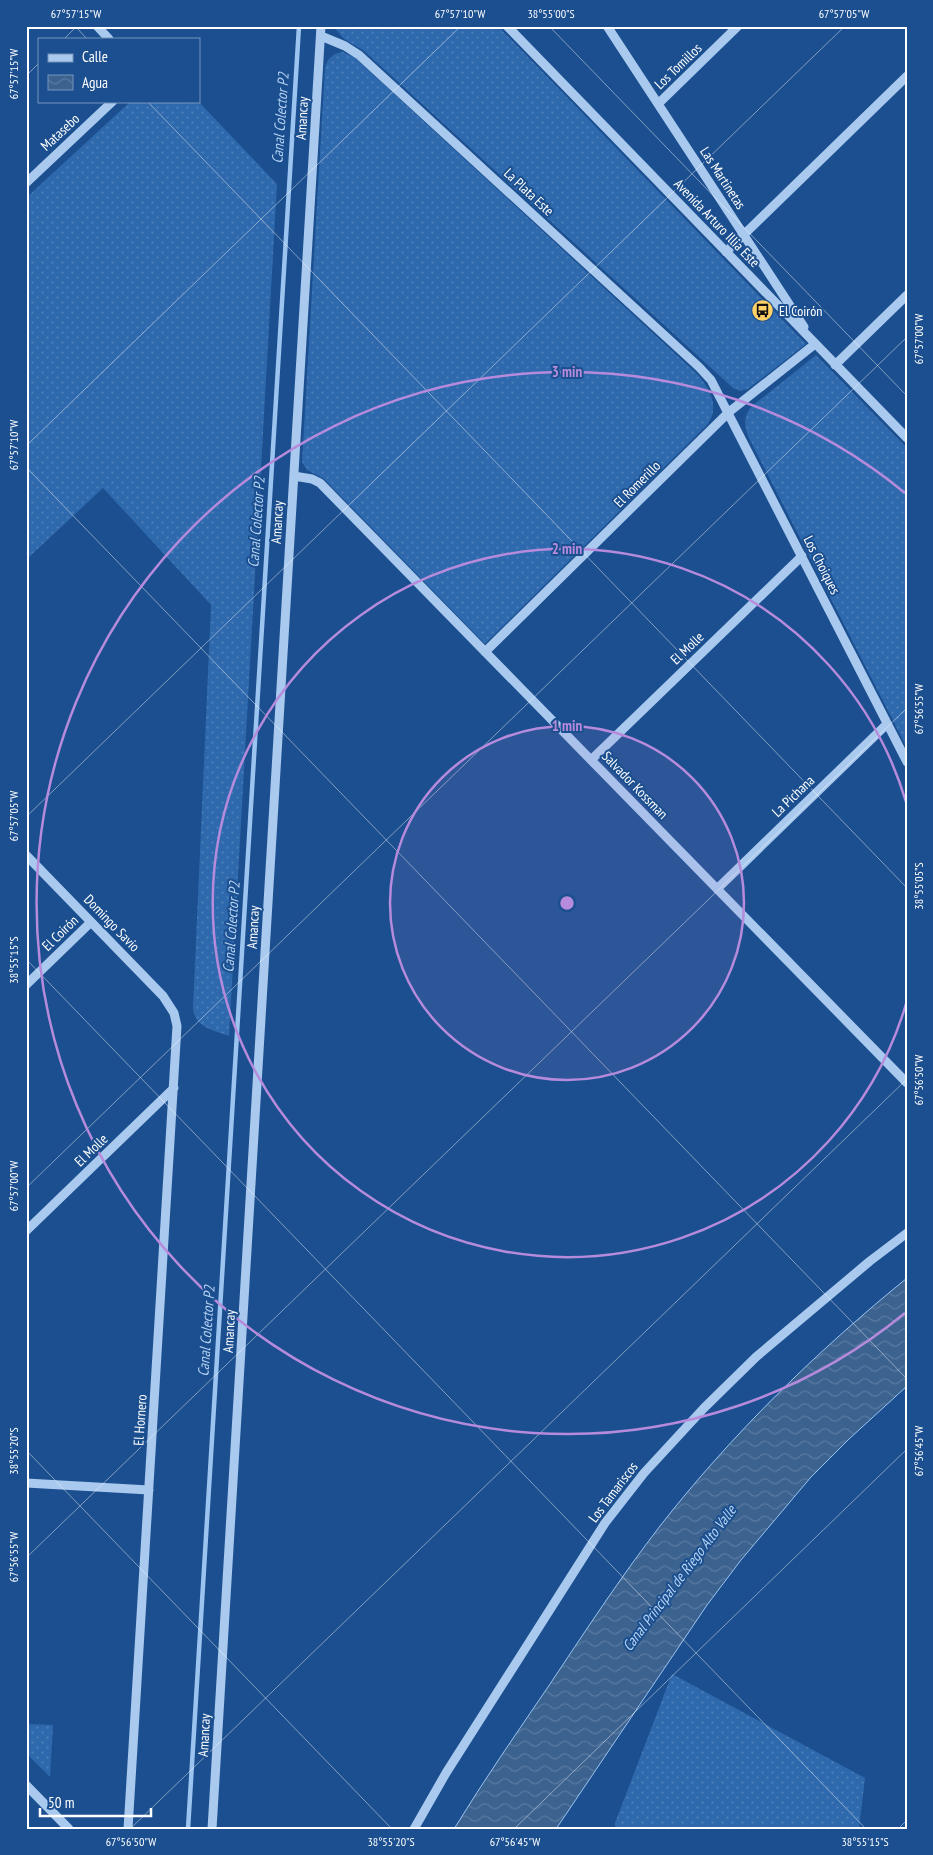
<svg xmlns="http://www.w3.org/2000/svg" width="933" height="1855" font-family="'PT Sans Narrow',sans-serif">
<defs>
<pattern id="grass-dots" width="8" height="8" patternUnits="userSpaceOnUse" patternTransform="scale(1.25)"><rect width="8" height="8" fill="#2e69ad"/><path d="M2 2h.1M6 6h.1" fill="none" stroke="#4d80b9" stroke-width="1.8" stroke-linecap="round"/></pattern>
<pattern id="water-waves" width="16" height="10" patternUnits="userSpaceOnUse" patternTransform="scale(1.25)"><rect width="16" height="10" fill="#3c6290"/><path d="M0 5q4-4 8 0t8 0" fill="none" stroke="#597aa1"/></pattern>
</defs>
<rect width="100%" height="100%" fill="#1b4f8f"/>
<path fill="url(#grass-dots)" d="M333,26h165l308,318 -58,45 -8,2 -7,-3 -370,-338 -19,-11z
M343,52l11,5 341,315c14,14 26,35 12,53l-222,219 -162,-166 -16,-8 -5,-8 23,-394c2,-10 9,-15 18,-16z
M131,101h67l79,83 -48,852c-16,-6 -34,-8 -36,-28l18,-403 -108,-117 -77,72v-362z
M816,355l91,93v300l-158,-310c-5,-12 -6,-21 2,-31z
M672,1674l193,104 -6,51h-244v-6z
M26,1724l27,1 -3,52 -24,-24z"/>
<path fill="url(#water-waves)" stroke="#9cc4f0" d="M907,1278v108l-58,53 -38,38 -70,83 -34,45 -151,224h-102c30,-49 62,-95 94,-142 36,-54 72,-109 112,-161 72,-92 156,-174 247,-248z"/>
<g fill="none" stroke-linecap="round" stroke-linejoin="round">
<path stroke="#9cc4f0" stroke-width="4.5" d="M188,1829l111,-1803"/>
<path stroke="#a9c9ee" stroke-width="9" d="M97,26l12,13
M507,26l400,412
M607,26l197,301
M321,36l24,10 14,9 340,312 12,13 196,382
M658,104l80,-78
M26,183l87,-82
M726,252l181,-176
M835,365l72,-70
M294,476l18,3 8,4 587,600
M485,652l244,-240 86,-68
M591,760l211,-204
M26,855l137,141 11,17 3,13 -49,803
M717,889l170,-165
M26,985l65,-63
M26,1231l148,-143
M26,1483l123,7
M26,1785l43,44
M212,1829l109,-1803
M414,1829l32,-56 159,-250 39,-50 60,-65 52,-51 114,-96 37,-28"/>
</g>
<path fill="none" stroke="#fff" stroke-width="1" stroke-opacity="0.45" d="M75,26l12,13M549,26l358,370M64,39l13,-13M26,76l13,-13M147,101l760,787M26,446l435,-420M26,467l881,912M26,817l819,-791M26,959l840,870M26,1188l881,-851M26,1450l366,379M26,1558l881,-850M130,1829l777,-750M514,1829l393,-380M898,1829l9,-9"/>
<circle cx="567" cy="903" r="177" fill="#b68bdc" fill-opacity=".12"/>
<g fill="none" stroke="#b68bdc" stroke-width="2.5">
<circle cx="567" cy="903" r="177"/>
<path d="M906 1004A354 354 0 1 1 906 802"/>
<path d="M905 1313A531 531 0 1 1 905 493"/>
</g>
<defs>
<symbol id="bus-disc" viewBox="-11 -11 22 22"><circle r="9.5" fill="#ffd166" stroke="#1b4f8f"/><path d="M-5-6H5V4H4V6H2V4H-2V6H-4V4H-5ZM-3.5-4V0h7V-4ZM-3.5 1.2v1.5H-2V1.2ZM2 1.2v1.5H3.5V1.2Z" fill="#111"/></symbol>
</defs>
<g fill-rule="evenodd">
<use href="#bus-disc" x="750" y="298" width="25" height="25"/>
</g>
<g text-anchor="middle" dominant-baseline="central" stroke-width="4" stroke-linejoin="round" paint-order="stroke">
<g font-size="14" fill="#fff" stroke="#1b4f8f">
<text transform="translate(678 66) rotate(-44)">Los Tomillos</text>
<text transform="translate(302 118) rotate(-87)">Amancay</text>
<text transform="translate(60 132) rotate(-43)">Matasebo</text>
<text transform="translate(723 178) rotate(57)">Las Martinetas</text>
<text transform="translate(529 192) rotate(43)">La Plata Este</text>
<text transform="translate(717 223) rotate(46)">Avenida Arturo Illia Este</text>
<text transform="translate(637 484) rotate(-45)">El Romerillo</text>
<text transform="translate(277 522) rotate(-87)">Amancay</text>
<text transform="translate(822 565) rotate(63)">Los Choiques</text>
<text transform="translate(687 648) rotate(-44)">El Molle</text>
<text transform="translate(635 785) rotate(46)">Salvador Kossman</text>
<text transform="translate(793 796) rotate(-44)">La Pichana</text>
<text transform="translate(112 923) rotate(46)">Domingo Savio</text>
<text transform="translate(253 927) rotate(-87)">Amancay</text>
<text transform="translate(60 933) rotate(-44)">El Coirón</text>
<text transform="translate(91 1150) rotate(-44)">El Molle</text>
<text transform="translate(229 1331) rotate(-87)">Amancay</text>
<text transform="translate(140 1420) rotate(-86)">El Hornero</text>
<text transform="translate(613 1492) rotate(-53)">Los Tamariscos</text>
<text transform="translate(204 1735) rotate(-87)">Amancay</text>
</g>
<g font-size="14" fill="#fff" stroke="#1b4f8f" text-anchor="start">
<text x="779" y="311">El Coirón</text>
</g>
<g font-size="15" font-style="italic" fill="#b5d3f5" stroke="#1b4f8f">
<text transform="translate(280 118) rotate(-86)">Canal Colector P2</text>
<text transform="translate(256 522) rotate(-86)">Canal Colector P2</text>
<text transform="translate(231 927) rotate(-86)">Canal Colector P2</text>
<text transform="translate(206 1331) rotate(-86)">Canal Colector P2</text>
<text transform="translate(679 1578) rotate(-53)">Canal Principal de Riego Alto Valle</text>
</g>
</g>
<circle cx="567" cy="903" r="8" fill="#b68bdc" stroke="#1b4f8f" stroke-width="2.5"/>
<g font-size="15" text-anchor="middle" font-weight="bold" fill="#b68bdc" stroke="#1b4f8f" stroke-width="4" stroke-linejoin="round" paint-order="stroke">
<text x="567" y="377">3 min</text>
<text x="567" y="554">2 min</text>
<text x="567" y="731">1 min</text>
</g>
<rect width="933" height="1855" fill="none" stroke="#1b4f8f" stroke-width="55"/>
<rect x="38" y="38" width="162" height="65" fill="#1b4f8f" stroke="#7695bc"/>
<rect x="48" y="54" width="25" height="8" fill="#a9c9ee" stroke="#7695bc"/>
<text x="82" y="62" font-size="15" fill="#ffffff">Calle</text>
<rect x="48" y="75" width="25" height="15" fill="url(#water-waves)" stroke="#7695bc"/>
<text x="82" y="88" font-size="15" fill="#ffffff">Agua</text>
<path d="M40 1808v8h111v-8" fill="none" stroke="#ffffff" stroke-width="2.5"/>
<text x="48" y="1808" font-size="15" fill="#ffffff" stroke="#1b4f8f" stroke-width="4" paint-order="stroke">50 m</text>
<rect x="28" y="28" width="878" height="1800" fill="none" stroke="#fff" stroke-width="2"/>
<g font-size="12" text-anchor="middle" fill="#fff">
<text x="76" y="18">67°57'15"W</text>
<text x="460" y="18">67°57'10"W</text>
<text x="551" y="18">38°55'00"S</text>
<text x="844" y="18">67°57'05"W</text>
<text transform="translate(14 74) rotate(-90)" y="4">67°57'15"W</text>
<text transform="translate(919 339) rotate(-90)" y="4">67°57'00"W</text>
<text transform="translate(14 445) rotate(-90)" y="4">67°57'10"W</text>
<text transform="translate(919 709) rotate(-90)" y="4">67°56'55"W</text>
<text transform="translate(14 816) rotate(-90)" y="4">67°57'05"W</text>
<text transform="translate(919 886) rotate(-90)" y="4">38°55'05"S</text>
<text transform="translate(14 960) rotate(-90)" y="4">38°55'15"S</text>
<text transform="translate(919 1080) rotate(-90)" y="4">67°56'50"W</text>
<text transform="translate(14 1186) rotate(-90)" y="4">67°57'00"W</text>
<text transform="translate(919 1451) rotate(-90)" y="4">67°56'45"W</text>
<text transform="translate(14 1451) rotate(-90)" y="4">38°55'20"S</text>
<text transform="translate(14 1557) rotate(-90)" y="4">67°56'55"W</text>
<text x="131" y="1846">67°56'50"W</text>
<text x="391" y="1846">38°55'20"S</text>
<text x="515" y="1846">67°56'45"W</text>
<text x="865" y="1846">38°55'15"S</text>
</g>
</svg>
